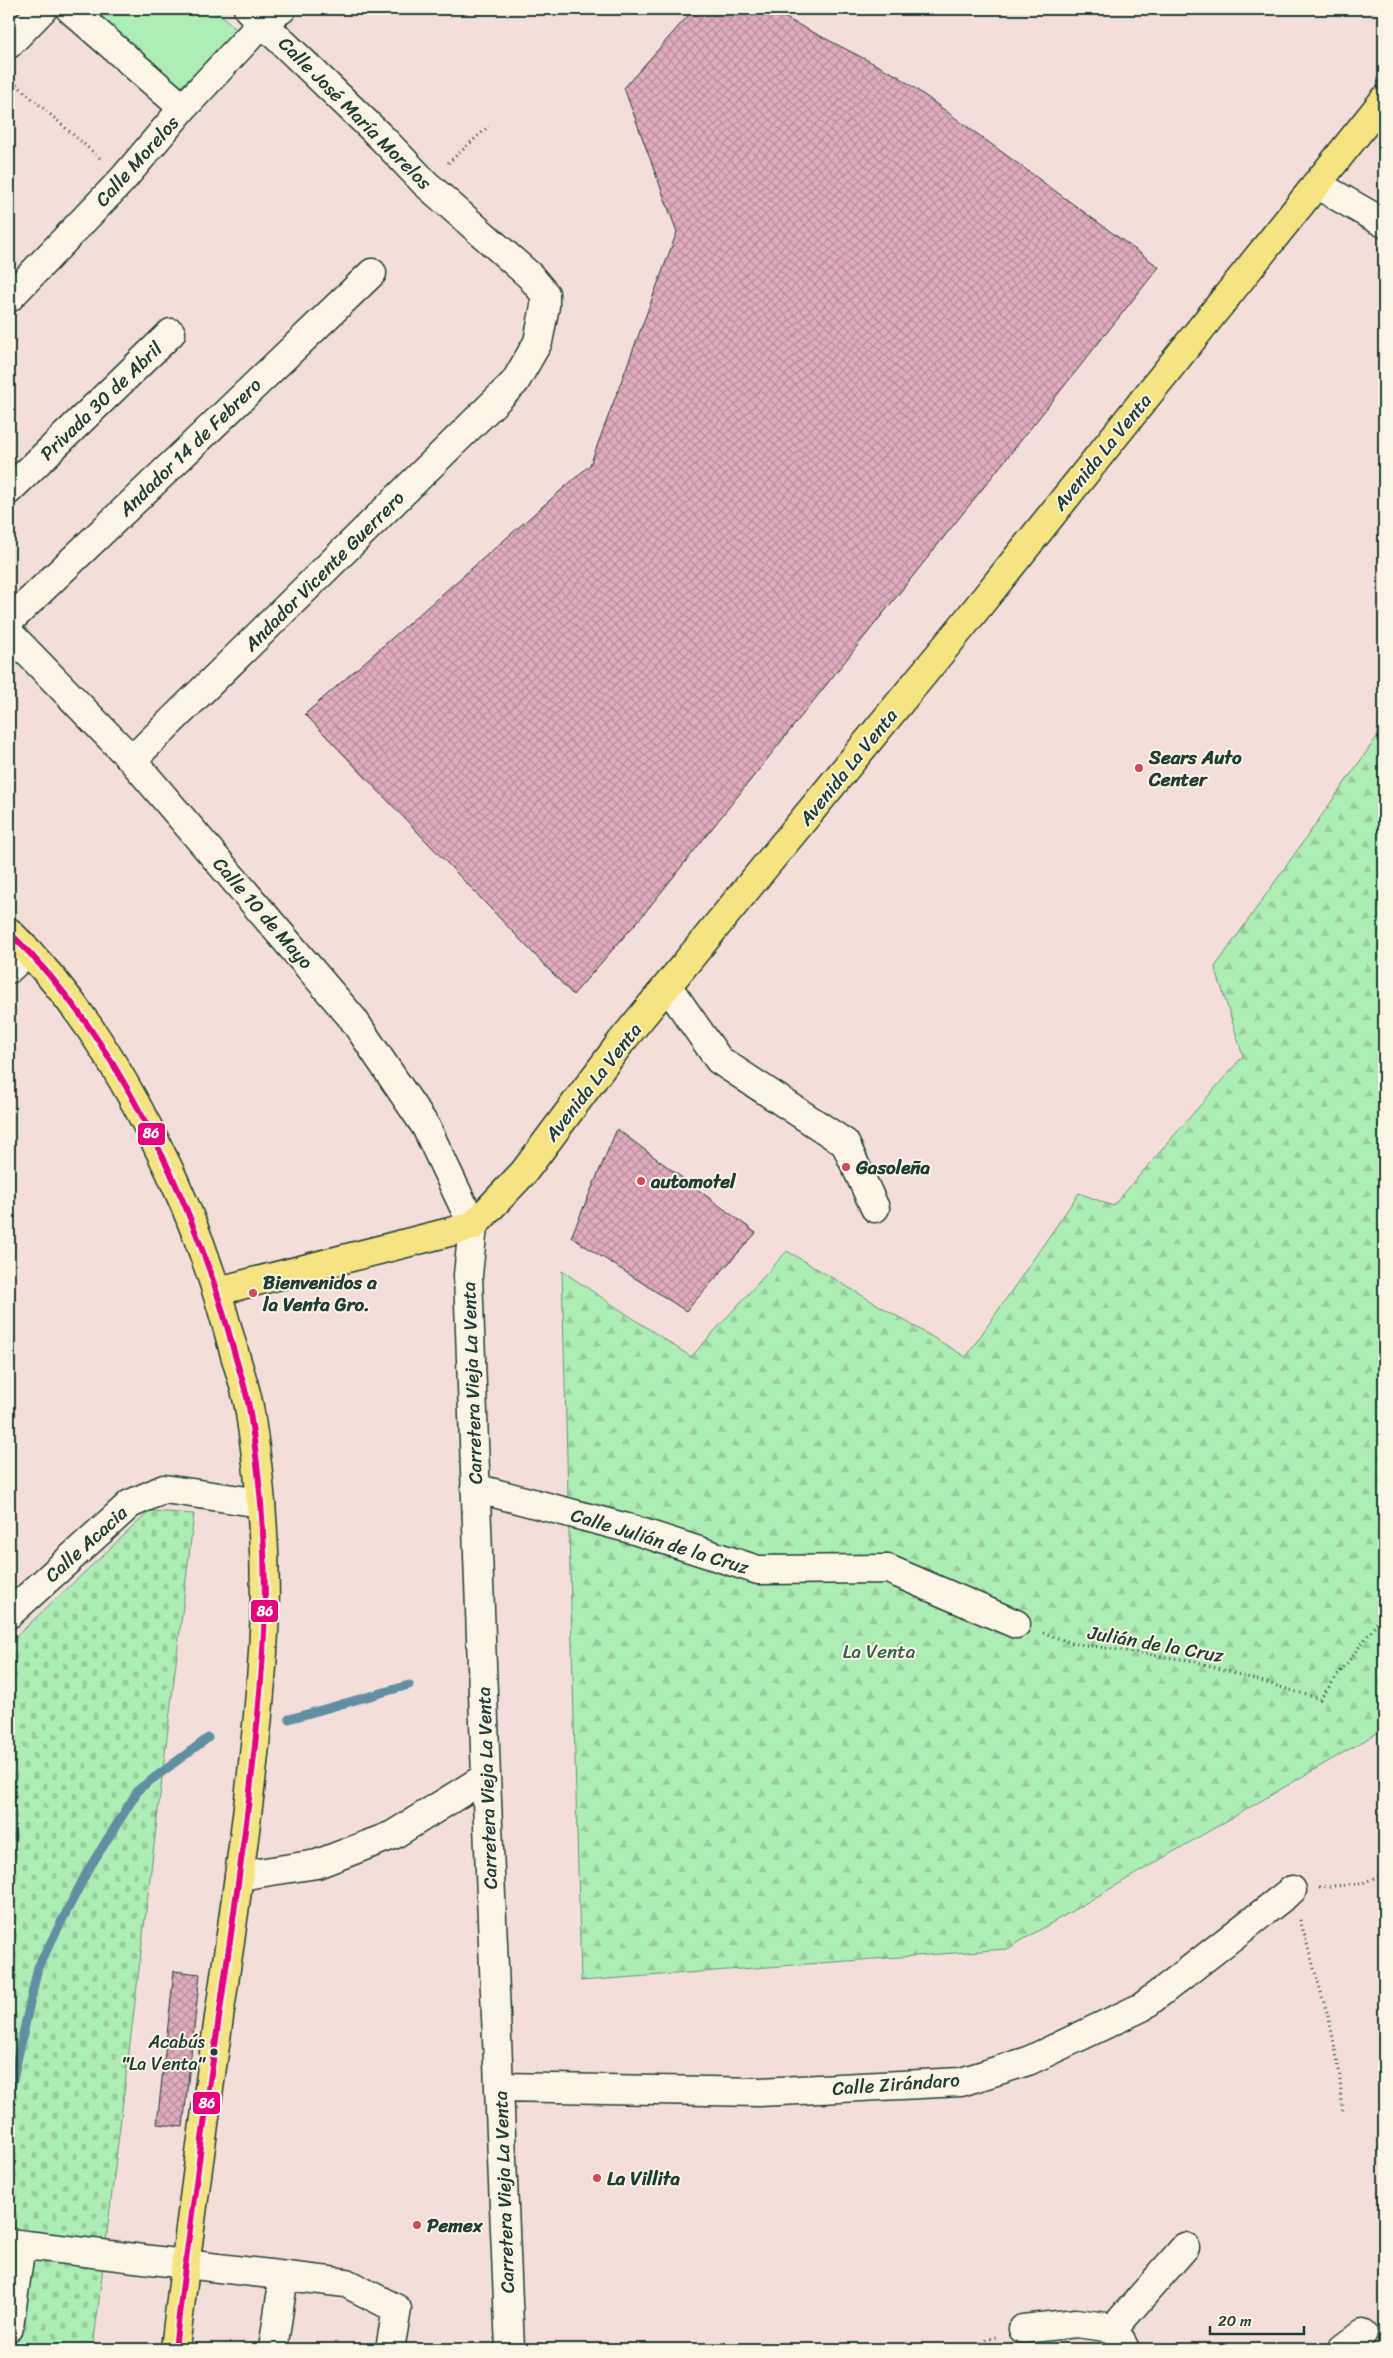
<svg xmlns="http://www.w3.org/2000/svg" width="1393" height="2358" font-family="Sriracha,sans-serif">
<defs>
<pattern id="forest-firs" width="22" height="20" patternUnits="userSpaceOnUse" patternTransform="scale(1.25)"><rect width="22" height="20" fill="#adedb5"/><path d="M5 1l3.5 6h-7zM16 11l3.5 6h-7z" fill="#94cc9c"/></pattern>
<pattern id="cemetery-stones" width="16" height="16" patternUnits="userSpaceOnUse" patternTransform="scale(1.25)"><rect width="16" height="16" fill="#adedb5"/><path d="M2 7V4a2 2 0 0 1 4 0v3zM10 15v-3a2 2 0 0 1 4 0v3z" fill="#94cc9c"/></pattern>
<pattern id="building-cross-hatch" width="8" height="8" patternUnits="userSpaceOnUse" patternTransform="scale(1.25)"><rect width="8" height="8" fill="#e1aabf"/><path d="M0 0l8 8M0 8l8-8" fill="none" stroke="#b68c9c"/></pattern>
</defs>
<rect width="100%" height="100%" fill="#f4deda"/>
<filter id="ink" filterUnits="userSpaceOnUse"><feTurbulence type="fractalNoise" baseFrequency=".02" numOctaves="2"/><feDisplacementMap in="SourceGraphic" scale="10" xChannelSelector="R" yChannelSelector="G"/><feConvolveMatrix kernelMatrix="1 2 1 2 8 2 1 2 1" color-interpolation-filters="sRGB"/></filter>
<g filter="url(#ink)">
<path fill="url(#forest-firs)" stroke="#669574" d="M1384,727v1002l-377,220 -426,32 -19,-710 129,86 96,-106 179,106 113,-164 34,13 130,-150 -28,-89z"/>
<path fill="url(#cemetery-stones)" stroke="#669574" d="M150,1511l44,3 -101,835h-84v-706z"/>
<path fill="#adedb5" stroke="#669574" d="M88,9h127l25,24 -60,54z"/>
<g fill="none" stroke-linecap="round" stroke-linejoin="round">
<path stroke="#618fa2" stroke-width="9" d="M289,1719l120,-34
M9,2097l29,-130 50,-97 51,-81 69,-51"/>
</g>
<path fill="url(#building-cross-hatch)" stroke="#1f3d34" d="M694,9h74l130,67 261,191 -516,648 -70,80 -268,-281 285,-249 87,-233 -53,-144z
M617,1129l139,104 -70,78 -115,-74z
M174,1971l26,3 -17,153 -26,-3z"/>
<g fill="none" stroke-linecap="round" stroke-linejoin="round">
<defs>
<path id="minor" d="M70,9l113,99
M9,44l34,-35
M1316,184l68,39
M9,298l114,-119 60,-71 80,-86 19,-13
M9,490l162,-157
M9,621l363,-348
M9,633l123,127 221,259 73,108 47,99 -5,49 18,502 24,572
M132,760l383,-378 23,-40 7,-36v-12l-15,-18 -105,-93 -42,-44 -135,-130
M9,969l19,-18
M668,987l51,73 126,83 30,65
M475,1488l156,41 127,41 130,-1 128,55
M9,1614l121,-110 34,-15 97,14
M239,1876l78,-12 76,-29 93,-58
M499,2087l260,5 202,-10 67,-21 114,-54 150,-117
M9,2243l337,40 51,26 -7,40
M9,2327l12,-82
M1114,2328l71,-81
M1023,2329l53,-6 38,5 11,21
M273,2349l11,-73
M1342,2349l21,-16"/>
<path id="major" d="M218,1291l255,-65 51,-54 97,-130 340,-414 423,-528"/>
<path id="highway" d="M9,932c63,61 106,129 145,207 34,66 60,137 79,209 6,22 14,43 17,65 12,76 18,162 13,239 -6,94 -19,189 -32,282 -20,138 -40,277 -56,415"/>
</defs>
<use href="#minor" stroke="#1f3d34" stroke-width="31"/>
<use href="#major" stroke="#1f3d34" stroke-width="31"/>
<use href="#highway" stroke="#1f3d34" stroke-width="31"/>
<path stroke="#1f3d34" stroke-width="3" stroke-dasharray="1 4" stroke-linecap="butt" d="M9,78l93,82
M448,163l41,-37
M1384,848l-3,5 3,16
M1043,1633l29,10 122,18 126,38 64,-85
M1319,1887l41,-3 24,-10
M1300,1920l30,103 9,46 4,45
M973,2349l14,-10 9,-2"/>
<use href="#minor" stroke="#fcf5e5" stroke-width="28"/>
<use href="#major" stroke="#f6e381" stroke-width="28"/>
<use href="#highway" stroke="#f6e381" stroke-width="28"/>
<defs>
<path id="bus-1" d="M9,932c63,61 106,129 145,207 34,66 60,137 79,209 6,22 14,43 17,65 12,76 18,162 13,239 -6,94 -19,189 -32,282 -20,138 -40,277 -56,415"/>
</defs>
<use href="#bus-1" stroke="#fcf5e5" stroke-width="10"/>
<use href="#bus-1" stroke="#e5007d" stroke-width="6"/>
</g>
</g>
<g fill="#d1495b" stroke="#fcf5e5" stroke-width="2">
<circle cx="1139" cy="768" r="5"/>
<circle cx="846" cy="1167" r="5"/>
<circle cx="641" cy="1181" r="5"/>
<circle cx="253" cy="1293" r="5"/>
<circle cx="597" cy="2178" r="5"/>
<circle cx="417" cy="2225" r="5"/>
</g>
<circle fill="#1f3d34" stroke="#fcf5e5" stroke-width="2" cx="214" cy="2052" r="4.5"/>
<g text-anchor="middle" dominant-baseline="central" stroke-width="4" stroke-linejoin="round" paint-order="stroke">
<g font-size="18" fill="#1f3d34" stroke="#fcf5e5" text-anchor="end">
<text x="205" y="2042">Acabús<tspan x="205" dy="22">"La Venta"</tspan></text>
</g>
<g font-size="19" fill="#1f3d34" stroke="#fcf5e5">
<text transform="translate(355 113) rotate(45)">Calle José María Morelos</text>
<text transform="translate(137 161) rotate(-48)">Calle Morelos</text>
<text transform="translate(101 401) rotate(-44)">Privada 30 de Abril</text>
<text transform="translate(190 447) rotate(-44)">Andador 14 de Febrero</text>
<text transform="translate(1102 452) rotate(-51)">Avenida La Venta</text>
<text transform="translate(324 571) rotate(-45)">Andador Vicente Guerrero</text>
<text transform="translate(848 767) rotate(-51)">Avenida La Venta</text>
<text transform="translate(263 913) rotate(49)">Calle 10 de Mayo</text>
<text transform="translate(593 1082) rotate(-52)">Avenida La Venta</text>
<text transform="translate(472 1383) rotate(-92)">Carretera Vieja La Venta</text>
<text transform="translate(660 1541) rotate(17)">Calle Julián de la Cruz</text>
<text transform="translate(86 1544) rotate(-42)">Calle Acacia</text>
<text transform="translate(1156 1644) rotate(10)">Julián de la Cruz</text>
<text transform="translate(487 1788) rotate(-92)">Carretera Vieja La Venta</text>
<text transform="translate(896 2084) rotate(-4)">Calle Zirándaro</text>
<text transform="translate(504 2192) rotate(-92)">Carretera Vieja La Venta</text>
</g>
<g font-size="19" font-weight="bold" fill="#1f3d34" stroke="#fcf5e5" text-anchor="start">
<text x="1149" y="757">Sears Auto<tspan x="1149" dy="22">Center</tspan></text>
<text x="856" y="1167">Gasoleña</text>
<text x="651" y="1181">automotel</text>
<text x="263" y="1282">Bienvenidos a<tspan x="263" dy="22">la Venta Gro.</tspan></text>
<text x="607" y="2178">La Villita</text>
<text x="427" y="2225">Pemex</text>
</g>
<g font-size="19" fill="#3b604e" stroke="#fcf5e5">
<text x="879" y="1651">La Venta</text>
</g>
</g>
<g stroke="#fcf5e5" stroke-width="2">
<rect x="137" y="1122" width="29" height="24" rx="5" fill="#e5007d"/>
<rect x="250" y="1599" width="29" height="24" rx="5" fill="#e5007d"/>
<rect x="192" y="2091" width="29" height="24" rx="5" fill="#e5007d"/>
</g>
<g font-size="14" text-anchor="middle" font-weight="bold" fill="#fff">
<text x="151" y="1138">86</text>
<text x="265" y="1616">86</text>
<text x="207" y="2108">86</text>
</g>
<rect width="1393" height="2358" fill="none" stroke="#fcf5e5" stroke-width="30"/>
<rect x="15" y="15" width="1363" height="2328" fill="none" stroke="#1f3d34" stroke-width="2" filter="url(#ink)"/>
<path d="M1210 2326v8h94v-8" fill="none" stroke="#1f3d34" stroke-width="2.5"/>
<text x="1218" y="2326" font-size="15" fill="#1f3d34" stroke="#fcf5e5" stroke-width="4" paint-order="stroke">20 m</text>
</svg>
